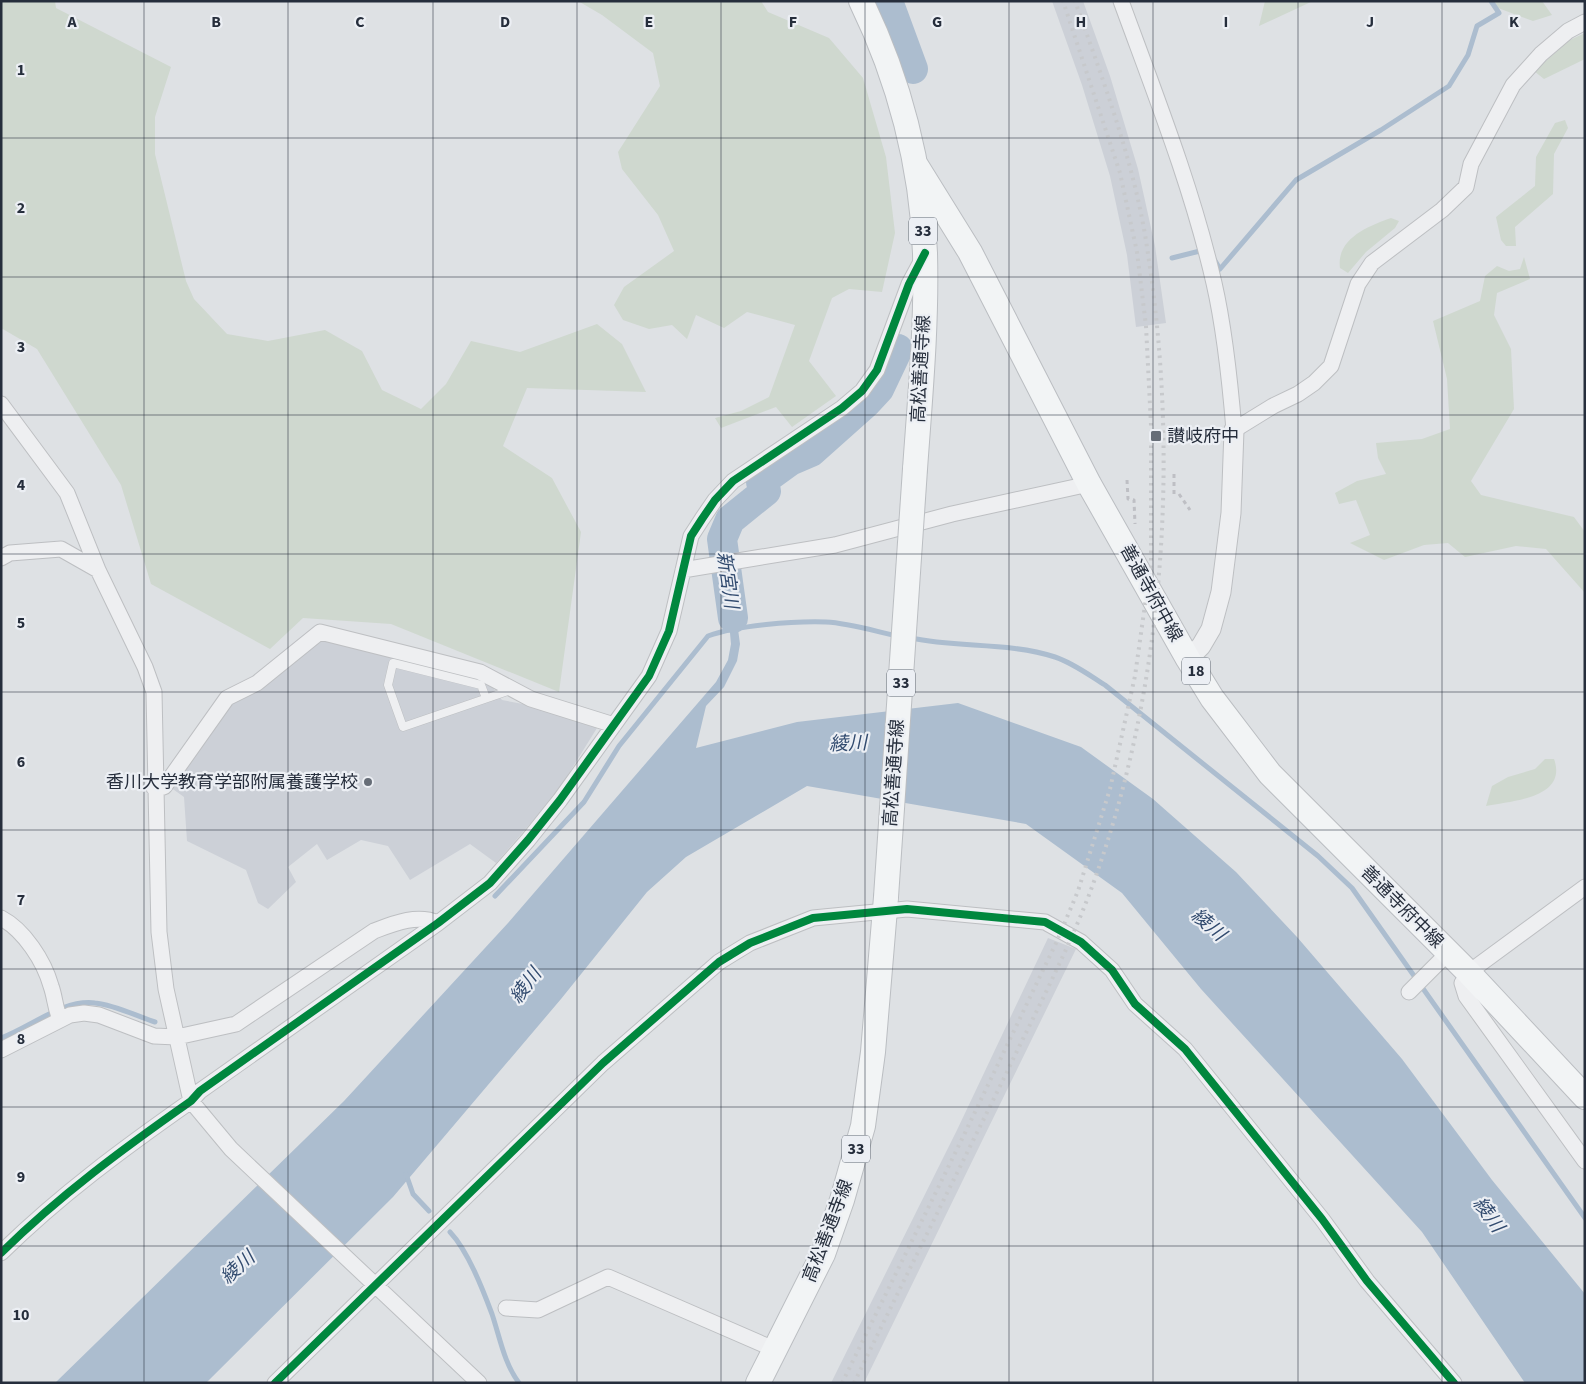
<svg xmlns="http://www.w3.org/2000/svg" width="1586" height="1384" font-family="'Source Sans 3','Noto Sans JP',sans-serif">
<rect width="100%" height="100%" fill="#dee1e4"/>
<path fill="#ccd0d7" d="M1052,1h31l27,75 28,93 17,77 11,77 -30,4 -9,-72 -17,-79 -28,-91z
M324,638l166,46 12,16 32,6 63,22 -41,66 -60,69 -26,-19 -60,36 -22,-34 -27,-6 -34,20 -10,-16 -29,23 8,15 -28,27 -10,-6 -12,-33 -59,-29 -3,-44 -14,-10 63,-85z
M1048,938l28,11 -95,194 -117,240h-33l126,-253z"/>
<path fill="#cfd8cf" d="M1,1h54l1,7 115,59 -16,50v37l31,127 8,18 33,35 41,7 57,-11 37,21 20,39 39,19 25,-25 25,-43 49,11 77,-28 25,20 24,48 -119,-4 -24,58 49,32 29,54 -22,160 -168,-68 -88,-6 -33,31 -119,-65 -30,-99 -84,-136 -36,-21z
M578,1h183l7,11 61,26 34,40 23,79 9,76 -13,59 -33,-3 -17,9 -23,63 27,35 -44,31 -16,-20 -55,21 -6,-10 26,-7 28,-14 26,-72 -48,-13 -23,16 -28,-13 -9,24 -15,-14 -23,4 -26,-9 -9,-15 10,-18 50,-36 -16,-36 -36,-46 -4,-17 42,-66 -7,-33 -51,-38z
M1265,1h48l-54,25z
M1494,1h48l10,14 -19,6 -35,-13z
M1585,33v26l-41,20 -10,-8 36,-31z
M1565,120l3,8 -14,26 -1,40 -38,33 1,19h-10l-5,-6 -5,-23 39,-31 1,-29 19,-34z
M1391,218l8,3 -4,7 -29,24 -18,21 -8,-5c-4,-29 28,-42 51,-50z
M1524,257l6,22 -33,14 -3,22 17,34 3,60 -43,72 10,14 93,22 11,15v61l-39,-44 -30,-3 -51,11 -17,-14 -24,2 -40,15 -34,-17 20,-8 -14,-35 -17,4 -4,-11 22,-12 29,-7 -8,-16 -2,-15 46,-4 28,-10 -3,-50 -14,-58 47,-20 5,-25 12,-10 12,5 11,-2z
M1545,759h9c14,39 -42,42 -68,47l6,-20 16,-9 27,-8z"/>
<path fill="#acbdcf" d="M725,577h6l9,67 -3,17 -13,26 -18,19 -10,42 101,-26 161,-19 123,44 72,52 83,73 61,65 105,122 90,121 93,114v89h-60l-103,-151 -221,-243 -79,-96 -96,-69 -219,-38 -121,71 -39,35 -86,107 -168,198 -187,186h-151l289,-282 164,-178 208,-241 12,-22 3,-16z"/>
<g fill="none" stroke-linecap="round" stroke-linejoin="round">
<path stroke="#acbdcf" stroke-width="5" d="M1172,258l28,-7
M1214,259l6,10 76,-89 85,-50 68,-44 19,-31 9,-29 22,-13 -8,-12
M911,638c47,10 98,4 144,19 18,6 34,18 50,28l213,171 34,32 233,330
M495,896l89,-94 35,-56 89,-110c31,-11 85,-15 118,-14 23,1 48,9 71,14
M1,1038c30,-11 62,-39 94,-35 20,2 41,13 60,19
M406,1174l7,20 16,17
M450,1232c18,19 33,58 42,82 8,24 12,49 27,69"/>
<path stroke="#acbdcf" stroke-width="30" d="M888,1l25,68
M733,618l-11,-79 8,-19 36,-29 -5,-9 29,-21 21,-9 55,-49 13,-14 19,-40"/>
<defs>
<path id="service" d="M486,698l-5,-13 -88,-22 -5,22 15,42 108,-37"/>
<path id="minor" d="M1121,1c34,93 71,186 93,282 11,48 16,98 20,147l39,-24 25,-12 16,-11 17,-17 27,-82 14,-21 70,-53 24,-23 5,-23 42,-79 28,-31 27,-23 17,-9
M1,404l66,89 31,77 47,97 9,25 5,240 7,57 25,112 40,48 248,234
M1,558l9,-5 51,-4 37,21
M683,570l152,-25 117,-31 137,-30
M154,788l10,-1 63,-89 30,-15 63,-51 160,40 51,27 83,26
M1585,887l-109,80 -14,16 4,13 119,165
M1,918c23,12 43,43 50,68 4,11 4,22 9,33
M1409,992l39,-39
M1,1050l69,-35 14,-2 15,2 55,21 23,1 59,-13 138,-93c21,-8 43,-17 64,-8
M1,1253c59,-58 123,-105 190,-152l9,-10 238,-168 52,-40 38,-43 32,-40 89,-124 20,-45 22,-95 11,-17 13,-19 18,-19 109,-73 20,-17 15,-21 32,-86 14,-26
M506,1308l32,2 70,-33 168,73
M275,1383l328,-320 116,-101 31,-19 63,-25 94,-9 138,13 36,20 31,28 23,34 50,45 137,170 45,62 87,102"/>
<path id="tertiary" d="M1188,659l13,-13 10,-17 10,-37 10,-79 3,-83"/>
<path id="primary" d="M861,1c38,78 61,165 64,252 2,72 -5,145 -10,216
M916,165l54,87 119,232 99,175 24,39 58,76 199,199 116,124
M758,1383l65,-129 19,-54 21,-74 10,-74 13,-155"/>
</defs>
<use href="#service" stroke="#bdbfc2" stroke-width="9"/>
<use href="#minor" stroke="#bdbfc2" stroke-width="17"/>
<use href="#tertiary" stroke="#bdbfc2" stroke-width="21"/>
<use href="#primary" stroke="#bbbec2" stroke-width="26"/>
<path stroke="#bebfc4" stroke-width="3" stroke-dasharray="4 4" stroke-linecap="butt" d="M1127,480l1,19 6,1 1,24
M1174,494v-22
M1179,494l11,16"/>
<use href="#service" stroke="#eeeff1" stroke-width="8"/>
<use href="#minor" stroke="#eeeff1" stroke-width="15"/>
<use href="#tertiary" stroke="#eeeff1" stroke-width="19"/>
<use href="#primary" stroke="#f2f4f5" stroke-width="24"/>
<path stroke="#c7c9cc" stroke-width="4" stroke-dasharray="2.5 5" stroke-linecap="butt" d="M842,1383l122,-248 93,-194 21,-50 32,-102 25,-113 16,-114v-137l-5,-99 -9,-74 -17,-79 -57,-172
M854,1383c50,-103 101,-206 152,-309 28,-59 59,-117 83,-179 75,-200 91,-431 59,-641 -12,-87 -44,-171 -73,-253"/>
<defs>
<path id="primary-bridge" d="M886,897l29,-428"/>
</defs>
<use href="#primary-bridge" stroke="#bbbec2" stroke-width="26" stroke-linecap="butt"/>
<use href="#primary-bridge" stroke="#f2f4f5" stroke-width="24"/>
<defs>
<path id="cycleway" d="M1,1253c59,-58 123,-105 190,-152l9,-10 238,-168 52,-40 38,-43 32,-40 89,-124 20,-45 22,-95 11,-17 13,-19 18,-19 109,-73 20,-17 15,-21 32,-86 16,-31
M275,1383l328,-320 116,-101 31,-19 63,-25 94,-9 138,13 36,20 31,28 23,34 50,45 137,170 45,62 87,102"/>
</defs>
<use href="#cycleway" stroke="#eceff4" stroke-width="11"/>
<use href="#cycleway" stroke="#00873e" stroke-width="8"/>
</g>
<path fill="none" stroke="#262e3c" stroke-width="1" stroke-opacity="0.55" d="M144,1v1382M288,1v1382M433,1v1382M577,1v1382M721,1v1382M865,1v1382M1009,1v1382M1153,1v1382M1298,1v1382M1442,1v1382M1,138h1584M1,277h1584M1,415h1584M1,554h1584M1,692h1584M1,830h1584M1,969h1584M1,1107h1584M1,1246h1584"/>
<g fill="#666d77" stroke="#eceff4" stroke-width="2">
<rect x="1150" y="430" width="12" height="12" rx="2.5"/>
<circle cx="368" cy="782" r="5"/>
</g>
<g text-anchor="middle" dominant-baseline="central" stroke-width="4.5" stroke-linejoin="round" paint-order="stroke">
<g fill="#eceff4" stroke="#616873" stroke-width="1">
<rect x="909" y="217.5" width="28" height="27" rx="4"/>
<rect x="1182" y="657.5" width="28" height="27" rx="4"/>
<rect x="887" y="669.5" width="28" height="27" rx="4"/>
<rect x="842" y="1135.5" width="28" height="27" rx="4"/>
</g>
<g font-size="16" font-weight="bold" fill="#262e3c">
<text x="923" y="231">33</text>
<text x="1196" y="671">18</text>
<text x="901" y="683">33</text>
<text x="856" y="1149">33</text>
</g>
<g font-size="18" fill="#262e3c" stroke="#eceff4">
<text transform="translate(921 369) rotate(-87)">高松善通寺線</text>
<text transform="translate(1151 593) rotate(61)">善通寺府中線</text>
<text transform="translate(894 773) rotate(-86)">高松善通寺線</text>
<text transform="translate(1402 907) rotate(45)">善通寺府中線</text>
<text transform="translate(828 1231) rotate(-69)">高松善通寺線</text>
</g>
<g font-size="18" fill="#262e3c" stroke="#eceff4" text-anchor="start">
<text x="1167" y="436">讃岐府中</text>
<text x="358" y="782" text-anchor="end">香川大学教育学部附属養護学校</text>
</g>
<g font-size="19" font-style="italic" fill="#324b6f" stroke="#eceff4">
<text transform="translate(727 580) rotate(82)">新宮川</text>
<text transform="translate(848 744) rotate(-2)">綾川</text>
<text transform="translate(1208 925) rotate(41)">綾川</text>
<text transform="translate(526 986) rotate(-53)">綾川</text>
<text transform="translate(1488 1215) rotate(54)">綾川</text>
<text transform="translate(238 1268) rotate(-42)">綾川</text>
</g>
</g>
<g font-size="16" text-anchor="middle" font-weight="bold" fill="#262e3c" stroke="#eceff4" stroke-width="4.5" stroke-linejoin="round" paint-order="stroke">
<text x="72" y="27">A</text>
<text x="216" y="27">B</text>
<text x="360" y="27">C</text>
<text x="505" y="27">D</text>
<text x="649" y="27">E</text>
<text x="793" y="27">F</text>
<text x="937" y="27">G</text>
<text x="1081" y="27">H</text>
<text x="1226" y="27">I</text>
<text x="1370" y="27">J</text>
<text x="1514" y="27">K</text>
<text x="21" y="75">1</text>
<text x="21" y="213">2</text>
<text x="21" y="352">3</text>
<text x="21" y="490">4</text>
<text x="21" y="628">5</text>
<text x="21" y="767">6</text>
<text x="21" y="905">7</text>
<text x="21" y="1044">8</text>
<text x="21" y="1182">9</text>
<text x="21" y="1320">10</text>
</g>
<rect width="1586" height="1384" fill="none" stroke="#262e3c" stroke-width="5"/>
</svg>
